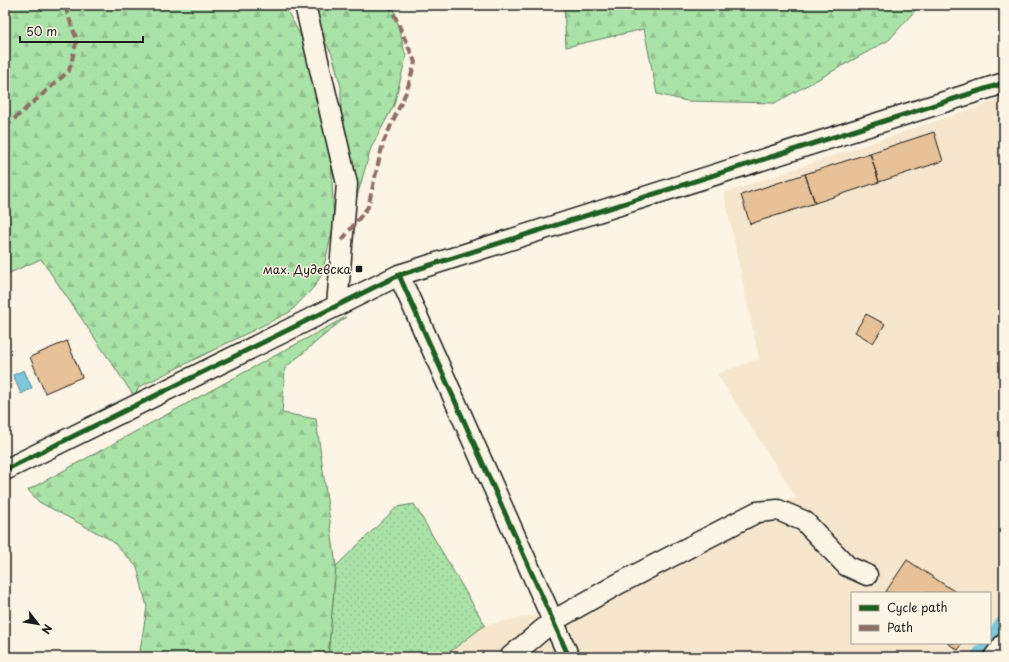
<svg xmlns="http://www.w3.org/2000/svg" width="1009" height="662" font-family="'Playpen Sans',sans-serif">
<defs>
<pattern id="grass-dots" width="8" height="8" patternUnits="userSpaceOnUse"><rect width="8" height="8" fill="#aae3a8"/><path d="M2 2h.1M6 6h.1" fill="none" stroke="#92c290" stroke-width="1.8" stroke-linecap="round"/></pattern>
<pattern id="forest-firs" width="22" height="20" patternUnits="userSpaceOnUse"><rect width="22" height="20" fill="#aae3a8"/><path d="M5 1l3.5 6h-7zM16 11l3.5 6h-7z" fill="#92c290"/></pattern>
</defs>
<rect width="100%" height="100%" fill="#fcf5e5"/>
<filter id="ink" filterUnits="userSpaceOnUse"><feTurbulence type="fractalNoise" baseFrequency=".025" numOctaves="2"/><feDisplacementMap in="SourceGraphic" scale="8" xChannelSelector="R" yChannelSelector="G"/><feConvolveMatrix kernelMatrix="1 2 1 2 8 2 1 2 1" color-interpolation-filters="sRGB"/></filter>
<g filter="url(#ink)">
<path fill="#f6e6ce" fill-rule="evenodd" d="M1004,98v559h-561l42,-32 79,-16 232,-112 -79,-123 42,-15 -35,-166zM852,593h138v50h-138z"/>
<path fill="url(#grass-dots)" stroke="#638062" d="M414,504l71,121 -42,32h-115l8,-91 61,-59z"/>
<path fill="url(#forest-firs)" stroke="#638062" d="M5,5h279l33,61 12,48 5,110 -12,50 -8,13 -24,25 -151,75 -5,9 -93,-137 -36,16z
M304,5h89l13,52 -12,48 -23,43 -17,59 -13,-52v-68l-9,-33z
M564,5h358l-3,1 -30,34 -114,63 -88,-2 -30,-7 -13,-65 -78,18z
M346,317l-61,51 -3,45 34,6 20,147 -8,91h-189l8,-50 -10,-40 -26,-27 -72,-38 -11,-12z"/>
<path fill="#7dc9dc" stroke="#56848f" d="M24,370l8,18 -11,6 -8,-19z"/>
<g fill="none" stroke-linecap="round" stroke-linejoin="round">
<path stroke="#7dc9dc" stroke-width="17" d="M990,643l14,-19
M979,657l11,-14"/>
</g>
<path fill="#e7c298" stroke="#1c1c1c" d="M934,132l9,29 -64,21 -9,-29z
M870,153l9,29 -64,21 -10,-29z
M805,174l10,29 -65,21 -9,-29z
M866,314l19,10 -12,19 -18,-11z
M67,341l15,36 -37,16 -15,-36z
M907,560l50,33h-72z
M947,643h16l-5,7z"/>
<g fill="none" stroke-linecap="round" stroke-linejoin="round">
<defs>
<path id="minor" d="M305,5l42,179 -10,122
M399,275l170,382
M5,470l394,-195 605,-192
M510,657l43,-36 65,-37 139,-72 21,-2 26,11 43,45 20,9
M994,657l10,-13"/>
</defs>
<use href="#minor" stroke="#1c1c1c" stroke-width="23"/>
<use href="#minor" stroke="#fcf5e5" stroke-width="20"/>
<path stroke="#8d6e63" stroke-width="4" stroke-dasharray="8 4" stroke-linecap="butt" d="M5,127l64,-56 8,-31 -12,-33 -4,-2
M342,240l26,-33 15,-64 24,-53 8,-28 -25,-57"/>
<defs>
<path id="cycleway" d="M399,275l170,382
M5,470l394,-195 605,-192"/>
</defs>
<use href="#cycleway" stroke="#fcf5e5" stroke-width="8"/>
<use href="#cycleway" stroke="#1b5e20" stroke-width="5"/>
</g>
</g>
<rect fill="#1c1c1c" stroke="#fcf5e5" stroke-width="1.5" x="355" y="265" width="8" height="8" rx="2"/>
<g text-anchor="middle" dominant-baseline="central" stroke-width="3" stroke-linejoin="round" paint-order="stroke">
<g font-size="12" fill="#1c1c1c" stroke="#fcf5e5" text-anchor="end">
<text x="351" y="269">мах. Дудевска</text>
</g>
</g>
<rect width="1009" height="662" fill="none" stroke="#fcf5e5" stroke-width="20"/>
<rect x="10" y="10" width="989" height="642" fill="none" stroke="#1c1c1c" stroke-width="1.5" filter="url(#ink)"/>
<rect x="851" y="592" width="140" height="52" fill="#fcf5e5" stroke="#a29e95"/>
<rect x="859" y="605" width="20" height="6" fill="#1b5e20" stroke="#a29e95"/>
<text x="887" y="612" font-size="12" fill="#1c1c1c">Cycle path</text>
<rect x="859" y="625" width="20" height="6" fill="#8d6e63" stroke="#a29e95"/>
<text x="887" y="632" font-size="12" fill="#1c1c1c">Path</text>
<g transform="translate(38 624) rotate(121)" stroke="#fcf5e5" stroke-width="3" paint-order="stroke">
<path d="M0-3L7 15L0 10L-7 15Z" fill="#1c1c1c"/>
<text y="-6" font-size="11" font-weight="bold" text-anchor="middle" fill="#1c1c1c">N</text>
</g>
<path d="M20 36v6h123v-6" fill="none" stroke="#1c1c1c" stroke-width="2"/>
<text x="26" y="36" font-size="12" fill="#1c1c1c" stroke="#fcf5e5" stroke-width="3" paint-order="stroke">50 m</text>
</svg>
